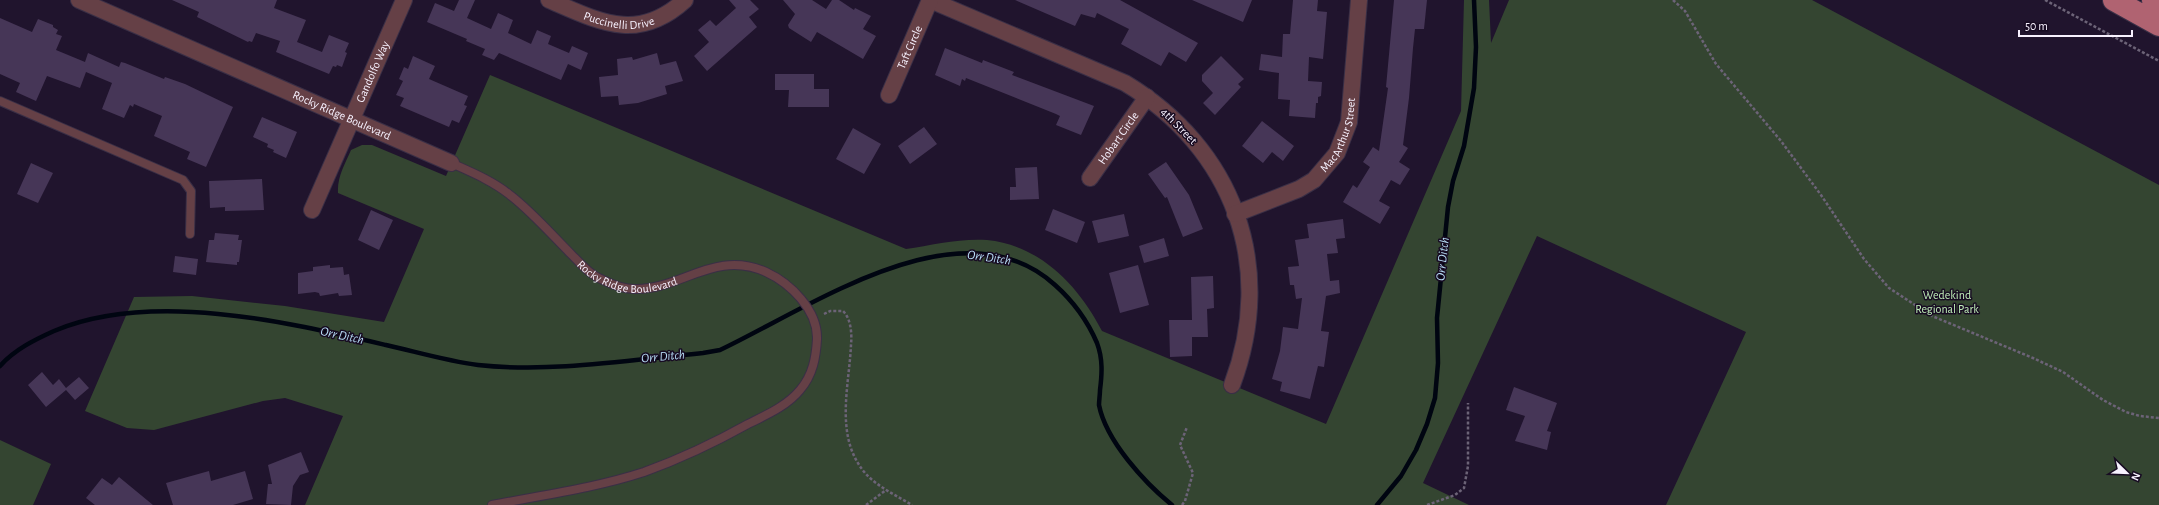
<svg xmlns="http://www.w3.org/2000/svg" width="2159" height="505" font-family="'Alegreya Sans',sans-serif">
<rect width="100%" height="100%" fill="#20142d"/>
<path fill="#344531" d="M1464,0h25l2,43 18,-43h303l347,185v320h-493l80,-173 -209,-96 -114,247 46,22h-1164l38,-89 -58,-18 -22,3 -109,29 -27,-2 -42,-17 49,-114 58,-1 93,10 99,16 40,-93 -86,-36c-1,-16 7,-29 13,-43l11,-5h10l74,31 44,-101 416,174c26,-4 55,-11 81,-9 53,5 92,46 115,91l224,93 135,-313z
M0,440l51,24 -18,41h-33z"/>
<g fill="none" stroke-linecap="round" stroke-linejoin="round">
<path stroke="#000511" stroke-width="4.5" d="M0,366c14,-16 34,-26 54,-35 97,-41 233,-9 332,14 31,7 61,16 92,20 74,8 151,-5 225,-12l17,-3c91,-43 242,-150 335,-65 18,16 33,37 42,58 6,16 5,31 3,47 0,4 -1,11 -1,15 7,36 46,78 73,100
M1377,505l24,-29 15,-26 11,-26 8,-26 3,-35 -1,-45 11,-111 5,-26 11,-35 10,-58 2,-41 -2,-47"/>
</g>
<path fill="#463657" d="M172,0h105l-3,8 32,12 -9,22 25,10 7,-17 20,8 -4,9 2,1 -5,14 -5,-2 -1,2 -3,-1 -4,8 -53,-22 4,-11 -24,-8 -4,9 -3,-1 -1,1 -51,-25 2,-5z
M459,0h16l-8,18 24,11 7,-16 15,7 -5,13 23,11 6,-14 14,6 -3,8 21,9 3,-7 16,7 -7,17 -13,-6 -7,16 -62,-27 -5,7 -12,-5 3,-6 -19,-8 1,-2 -40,-17 8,-19 19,8z
M729,0h21l9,9 -10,8 8,10 -50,44 -13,-15 15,-14 -11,-12 12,-10 6,6 20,-18z
M783,0h29l14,9 6,-9h7l15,10 1,-2 16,8 -8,13 13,7 -13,23 -46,-27 -6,10 -22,-14 -1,-3 7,-11z
M1015,0h105l78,43 -12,19 -17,-10 -8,14 -40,-22 8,-15 -32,-16 -2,5 -14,-4 -6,12z
M1192,0h60l-9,22z
M1293,0h25l-1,11 10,1 -4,47 -14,-2 -1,24 14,1 -1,14 -3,1v6h-2l-1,15 -26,-2 1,-16 -12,-1 1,-26 -20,-3 2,-16 21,3 1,-23h7z
M1394,0h33l-3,29h-9l-2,19 -4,50 -6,47 5,3 -9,14 11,7 -10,16 -9,-5 -12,21 11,6 -10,17 -37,-22 10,-17 4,3 13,-21 -7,-5 10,-15 6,4 9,-63 -2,-1z
M0,18l32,14 6,-13 15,6v2l5,3 -2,4 6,2 -6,14 29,12 3,-9 31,14 2,-5 4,1 39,16 1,-2 20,7 48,23 -27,60 -19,-8 3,-7 -36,-16 8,-20 -28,-12 -1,3 -3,-2 -6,13 -22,-9 10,-26 -26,-11 -6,16 -33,-12 -11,25 -20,-9 4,-9 -20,-9z
M945,48l37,15 1,-3 31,12 -2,3 82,31 -13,29 -25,-10 4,-9 -4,-2 -90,-36 -1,3 -3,-2 -2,7 -25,-11z
M657,53l3,12 16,-4 7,20 -18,5 2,8 -29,9 -19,2 -1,-9 -17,1 -2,-20 19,-2 -1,-16 15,-2 1,3z
M413,56l22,10 -6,13 39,17 -4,9 3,1 -8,17 -7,-3 -3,7 -49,-21 4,-8 -8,-3 7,-14 -4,-2 5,-12 4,2z
M1221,56l23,23 -6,5 3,3 -26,28 -12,-12 10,-10 -11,-12v-6z
M775,74h39v15h15v18h-41l1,-17h-14z
M262,117l35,15 -11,26 -13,-6 1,-2 -7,-3 1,-3 -15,-7z
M1262,121l32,25 -11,15 -11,-9 -9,11 -21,-17z
M924,127l13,17 -27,20 -12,-18z
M853,128l28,16 -17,30 -28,-15z
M1166,162l23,33 14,34 -20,8 -16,-40 -2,1 -17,-24z
M31,163l22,10 -15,30 -21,-9z
M1037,167l2,32 -29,1v-13h6l-1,-19z
M262,179l2,31 -39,1v-4l-15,1 -1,-27z
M1053,209l32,13 -8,21 -32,-13z
M371,210l22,10 -14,30 -21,-10z
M1124,214l5,22 -31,7 -6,-22z
M1343,219l2,19 -9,1 2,14 -11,1 3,27 9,-1 1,13 -14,3 -5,35 8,1 -5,35 -6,-1 -8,33 -30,-8 2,-9 -10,-3 8,-28 3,-24 15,2 4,-31 -6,1 -2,-14h-4l-2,-18 11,-1 -4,-26 14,-2 -2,-14z
M215,233l24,2 -1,5h4l-3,22h-2v3l-31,-3 3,-22h5z
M1164,238l5,18 -25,7 -5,-17z
M175,256l23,3 -2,16 -23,-3z
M330,265v3l13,-1 1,8 5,-1 3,21 -13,1 -1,-3 -18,3 -1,-3 -4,-1 -17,2v-21l15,-2v-4z
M1138,265l11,40 -29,8 -11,-40z
M1213,276l1,32 -7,1 1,28h-16v19l-22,1 -1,-37h23l-1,-43z
M42,372l11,13 6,-6 7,9 13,-11 10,11 -14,12 -9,-10 -20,17 -18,-22z
M1514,387l43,16 -10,28 4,1 -4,18 -32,-9 10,-25 -19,-6z
M301,452l8,20 -9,3 -7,11 -2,19 -25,-1 2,-20h4l-4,-19z
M209,471l2,10 34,-10 8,28 -20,6h-60l-7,-22z
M119,477l34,28h-58l-9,-7 16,-20 10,7z"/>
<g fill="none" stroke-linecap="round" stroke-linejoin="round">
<defs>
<g id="service">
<path d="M0,101l183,79 8,11 -1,43"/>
<path id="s1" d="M451,163c20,9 42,18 59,32 22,17 41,39 61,59 9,9 19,21 32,26 10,5 21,9 32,9 46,1 80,-40 131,-17 24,11 52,38 51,67 -1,18 -4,36 -17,51 -13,16 -34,25 -52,34 -34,19 -68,35 -104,48 -49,16 -101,23 -152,33"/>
</g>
<g id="minor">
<path id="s2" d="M79,0l372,163"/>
<path id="s3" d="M549,0c51,22 89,43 136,0"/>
<path d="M930,0l195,83c108,65 152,182 107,302"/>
<path id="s4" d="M889,95l41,-95"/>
<path id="s5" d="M1090,178l57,-81"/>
<path id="s6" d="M312,210l92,-210"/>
<path id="s7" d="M1235,214l64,-25 15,-9 23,-27 12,-31 10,-122"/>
</g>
<path id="primary" d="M2114,0l45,25
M2153,0l6,3"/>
</defs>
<use href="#service" stroke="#3a2f46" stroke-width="10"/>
<use href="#minor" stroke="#3a2f46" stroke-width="18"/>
<use href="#primary" stroke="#3a2f46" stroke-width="24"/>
<path stroke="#6c6377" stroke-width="2.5" stroke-dasharray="3 2" stroke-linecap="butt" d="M1673,0l12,11 31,53 65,77 40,54 43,64 25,29 43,28 101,42 30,14 40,28 23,12 14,4 19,2
M2045,0l114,61
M824,314l6,-3h13c8,8 9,22 8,34 -2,43 -17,93 15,129 12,13 31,22 46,31
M866,505l20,-15
M1182,505l3,-4 8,-28 -13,-28 7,-18
M1427,505l28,-10 9,-7 4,-22v-63"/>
<use href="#service" stroke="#654046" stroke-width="8"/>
<use href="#minor" stroke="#654046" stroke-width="16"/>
<use href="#primary" stroke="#b06371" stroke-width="22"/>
</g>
<g text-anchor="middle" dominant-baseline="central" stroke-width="3" stroke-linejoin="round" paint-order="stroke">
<g font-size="12" fill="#f7f1fe" stroke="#170b22">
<text stroke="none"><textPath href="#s3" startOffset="74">Puccinelli Drive</textPath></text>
<text stroke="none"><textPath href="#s4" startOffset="52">Taft Circle</textPath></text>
<text stroke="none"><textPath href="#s6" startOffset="151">Gandolfo Way</textPath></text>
<text stroke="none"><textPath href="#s2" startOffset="287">Rocky Ridge Boulevard</textPath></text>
<text transform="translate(1179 126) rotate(45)">4th Street</text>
<text stroke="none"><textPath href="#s7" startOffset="139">MacArthur Street</textPath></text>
<text stroke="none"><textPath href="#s5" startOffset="49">Hobart Circle</textPath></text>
<text stroke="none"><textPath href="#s1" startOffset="217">Rocky Ridge Boulevard</textPath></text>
</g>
<g font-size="12" fill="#c1f0b9" stroke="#170b22">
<text x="1947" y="295">Wedekind<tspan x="1947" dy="14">Regional Park</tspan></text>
</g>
<g font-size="13" font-style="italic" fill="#b7def6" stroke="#170b22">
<text transform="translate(989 258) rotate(8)">Orr Ditch</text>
<text transform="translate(1443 259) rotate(-84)">Orr Ditch</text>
<text transform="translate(342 336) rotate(12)">Orr Ditch</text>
<text transform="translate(663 357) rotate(-5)">Orr Ditch</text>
</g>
</g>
<g transform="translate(2127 473) rotate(113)" stroke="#170b22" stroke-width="3" paint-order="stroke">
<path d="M0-3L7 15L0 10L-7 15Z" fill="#f7f1fe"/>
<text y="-6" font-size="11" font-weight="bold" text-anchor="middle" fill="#f7f1fe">N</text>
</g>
<path d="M2019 30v6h113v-6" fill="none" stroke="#f7f1fe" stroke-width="2"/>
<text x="2025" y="30" font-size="12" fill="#f7f1fe" stroke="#170b22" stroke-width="3" paint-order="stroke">50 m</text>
</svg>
